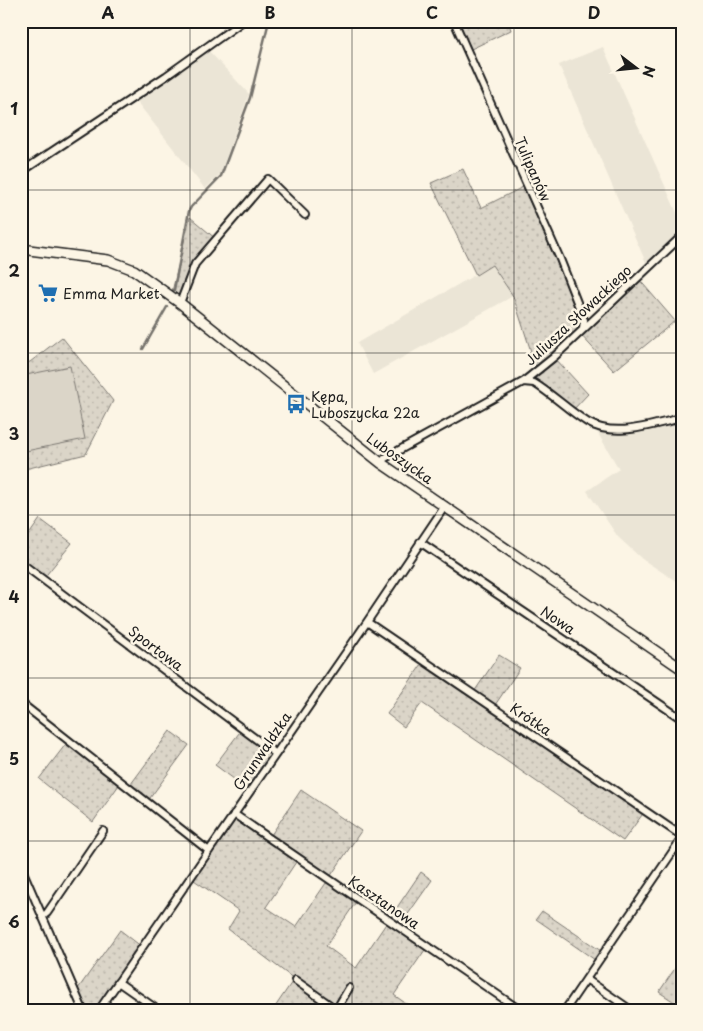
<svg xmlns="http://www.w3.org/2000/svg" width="703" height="1031" font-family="'Playpen Sans',sans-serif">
<defs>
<pattern id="grass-dots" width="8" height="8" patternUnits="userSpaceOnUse" patternTransform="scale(1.25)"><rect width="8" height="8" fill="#dbd5c8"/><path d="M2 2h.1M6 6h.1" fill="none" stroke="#bbb6ab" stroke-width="1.8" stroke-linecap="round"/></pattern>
</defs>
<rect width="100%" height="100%" fill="#fcf5e5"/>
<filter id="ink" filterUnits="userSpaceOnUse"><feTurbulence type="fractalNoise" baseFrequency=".02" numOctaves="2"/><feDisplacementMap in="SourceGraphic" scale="10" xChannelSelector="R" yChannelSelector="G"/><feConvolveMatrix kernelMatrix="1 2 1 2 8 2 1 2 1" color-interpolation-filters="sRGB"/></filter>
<g filter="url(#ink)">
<path fill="#ebe5d6" d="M603,47l79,177v12l-34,31 -89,-202z
M208,50l41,44 -29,80 -15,15 -72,-92z
M492,265l21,31 -140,78 -16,-31z
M682,418v167l-40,-26 -24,-22 -31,-46 32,-22 -26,-44 23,5z"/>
<path fill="url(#grass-dots)" stroke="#7c7872" d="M457,21h51l3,9 -42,20z
M463,169l18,39 42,-21 29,64 8,8 24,68 53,-50 38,44 -61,50 -35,-38 -25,24 34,37 -16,17 -43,-29 8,-12 -24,-74 -21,-31 -16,10 -45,-92z
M190,217l26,22 -21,25 -15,39 -9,-7z
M62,337l51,64 -27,53 -65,16v-106l9,-2z
M40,519l32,24 -29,36 -22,-16v-17z
M499,655l21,13 -27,40 152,103 -22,30 -201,-138 -18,24 -17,-13 37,-53 50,31z
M242,729l34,25 -26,37 -35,-26z
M170,731l19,14 -42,57 -19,-14z
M69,740l52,42 -28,40 -54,-43z
M301,790l60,41 -31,46 -58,-36 24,21 -30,45 30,20 30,-44 32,16 -32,47 30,22 65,-96 11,8 -33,47 28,20 -33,48 21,15h-142l21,-31 -66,-50 11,-18 -48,-33 43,-64 35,24z
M542,911l62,42 -6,9 -62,-43z
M120,930l22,17 -43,63h-16l-8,-17z
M682,958v49l-23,-15z"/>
<path fill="#dbd5c8" stroke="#7c7872" d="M70,366l15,73 -64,13v-76z"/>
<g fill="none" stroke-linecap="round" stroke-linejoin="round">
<path stroke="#75726c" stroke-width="2.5" d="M174,290l15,-79 2,-4 30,-31 29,-78 19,-77
M143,349l24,-42"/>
<defs>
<path id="street" d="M454,21l106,238 24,61 -1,8
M21,172l145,-96 77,-55
M180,303l15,-39 73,-85 37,36
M523,382l11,1c18,11 34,27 53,39 28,17 66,2 95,-4
M381,463l4,-5 138,-76 31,-25 128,-121
M420,542l262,177
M21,563l255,191
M367,622l315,214
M21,703l188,148
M234,814l286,196
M21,867l62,143
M42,917l5,-4 56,-82
M586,979l45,31
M295,980l42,30
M118,982l40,28
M99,1010l268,-388 78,-116
M336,1010l13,-22
M565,1010l117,-172"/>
<path id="secondary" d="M21,249l87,11 26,10 46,33 201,160 301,206"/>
</defs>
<use href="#street" stroke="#1c1c1c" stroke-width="10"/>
<use href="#secondary" stroke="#1c1c1c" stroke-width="12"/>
<use href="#street" stroke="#fcf5e5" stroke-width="6"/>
<use href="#secondary" stroke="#fcf5e5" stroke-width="9"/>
</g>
</g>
<path fill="none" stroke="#1c1c1c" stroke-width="1" stroke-opacity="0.55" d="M190,21v989M352,21v989M514,21v989M21,190h661M21,353h661M21,515h661M21,678h661M21,841h661"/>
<defs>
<symbol id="supermarket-bare" viewBox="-9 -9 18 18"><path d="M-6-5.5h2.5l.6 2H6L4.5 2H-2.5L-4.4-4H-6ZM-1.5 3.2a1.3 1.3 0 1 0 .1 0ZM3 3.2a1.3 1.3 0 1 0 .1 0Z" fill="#1f6fb2" stroke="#fcf5e5" stroke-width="2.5" paint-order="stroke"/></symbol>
<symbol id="bus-bare" viewBox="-9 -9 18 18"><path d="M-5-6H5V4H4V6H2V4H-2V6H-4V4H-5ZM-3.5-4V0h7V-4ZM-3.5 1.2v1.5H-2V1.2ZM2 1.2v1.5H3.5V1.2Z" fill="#1f6fb2" stroke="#fcf5e5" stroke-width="2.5" paint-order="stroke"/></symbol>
</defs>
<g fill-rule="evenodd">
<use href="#supermarket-bare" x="34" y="279" width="28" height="28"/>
<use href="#bus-bare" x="282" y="390" width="28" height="28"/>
</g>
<g text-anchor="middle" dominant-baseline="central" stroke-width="5" stroke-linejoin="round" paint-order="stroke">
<g font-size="14" fill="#1c1c1c" stroke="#fcf5e5">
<text transform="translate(533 169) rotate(66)">Tulipanów</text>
<text transform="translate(578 315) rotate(-43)">Juliusza Słowackiego</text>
<text transform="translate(400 458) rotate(35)">Luboszycka</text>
<text transform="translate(558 620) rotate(34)">Nowa</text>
<text transform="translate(156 648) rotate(37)">Sportowa</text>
<text transform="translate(531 719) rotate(34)">Krótka</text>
<text transform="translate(262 751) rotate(-56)">Grunwaldzka</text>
<text transform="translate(384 902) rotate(34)">Kasztanowa</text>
</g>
<g font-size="14" fill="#1c1c1c" stroke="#fcf5e5" text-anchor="start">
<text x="63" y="293">Emma Market</text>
<text x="311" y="396">Kępa,<tspan x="311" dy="16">Luboszycka 22a</tspan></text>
</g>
</g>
<rect width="703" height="1031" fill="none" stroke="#fcf5e5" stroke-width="55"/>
<g transform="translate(636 68) rotate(106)" stroke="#fcf5e5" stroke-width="4" paint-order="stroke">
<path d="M0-4L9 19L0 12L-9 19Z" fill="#1c1c1c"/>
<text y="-8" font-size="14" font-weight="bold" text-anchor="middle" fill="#1c1c1c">N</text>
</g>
<rect x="28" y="28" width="648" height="976" fill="none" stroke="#1c1c1c" stroke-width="2"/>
<g font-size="16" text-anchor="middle" font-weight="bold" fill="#1c1c1c">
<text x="108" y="19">A</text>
<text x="270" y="19">B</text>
<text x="432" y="19">C</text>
<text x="594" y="19">D</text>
<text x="14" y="115">1</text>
<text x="14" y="277">2</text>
<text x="14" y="440">3</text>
<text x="14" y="603">4</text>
<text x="14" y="765">5</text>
<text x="14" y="928">6</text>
</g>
</svg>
